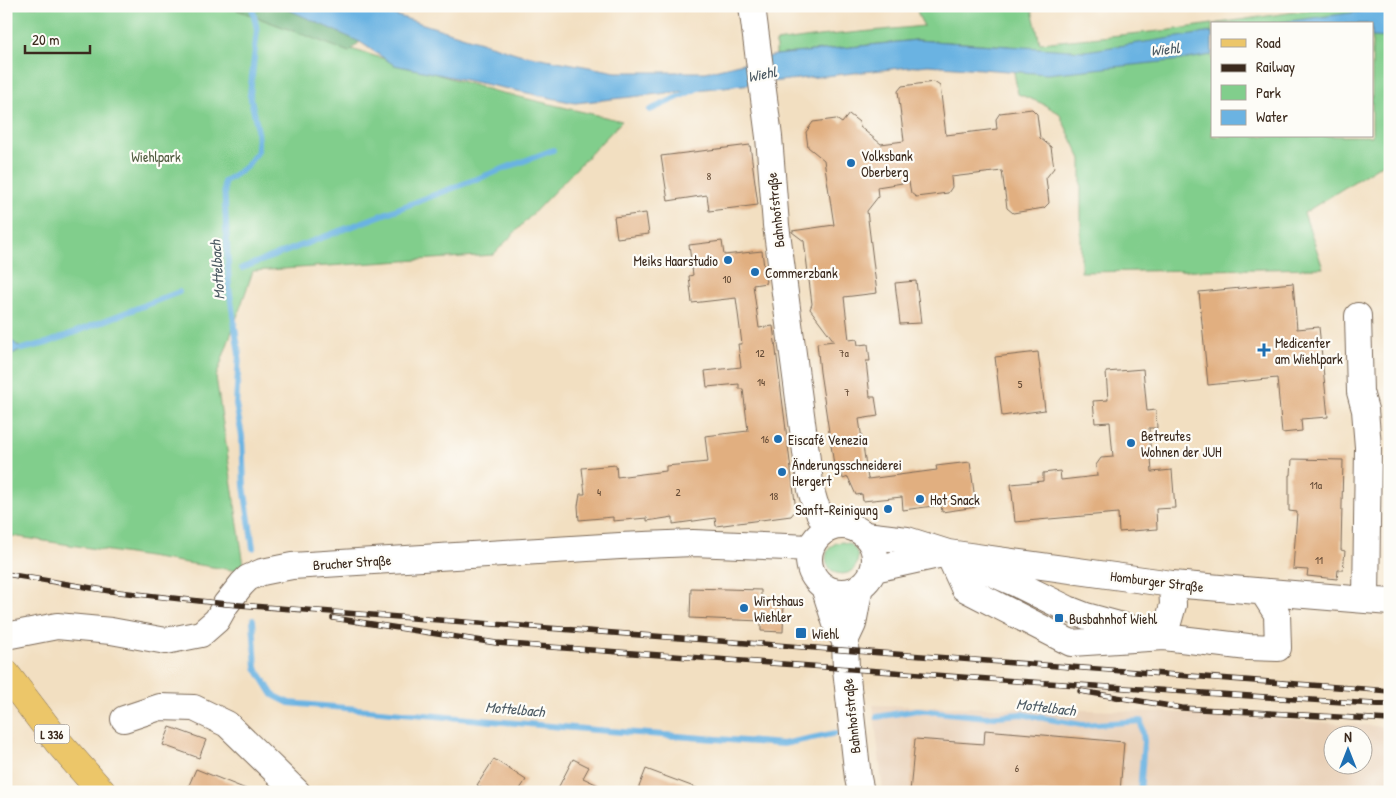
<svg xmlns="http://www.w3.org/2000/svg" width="1396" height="798" font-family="'Patrick Hand',sans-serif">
<rect width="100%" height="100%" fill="#fdfcf7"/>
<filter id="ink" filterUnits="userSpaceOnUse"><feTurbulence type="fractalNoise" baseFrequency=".02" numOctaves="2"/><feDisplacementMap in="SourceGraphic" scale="10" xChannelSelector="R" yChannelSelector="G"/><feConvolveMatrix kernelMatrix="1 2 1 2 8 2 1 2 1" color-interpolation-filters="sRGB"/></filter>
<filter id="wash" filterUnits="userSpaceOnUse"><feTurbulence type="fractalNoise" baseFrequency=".0096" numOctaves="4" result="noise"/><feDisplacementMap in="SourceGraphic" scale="20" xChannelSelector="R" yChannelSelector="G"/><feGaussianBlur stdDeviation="1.12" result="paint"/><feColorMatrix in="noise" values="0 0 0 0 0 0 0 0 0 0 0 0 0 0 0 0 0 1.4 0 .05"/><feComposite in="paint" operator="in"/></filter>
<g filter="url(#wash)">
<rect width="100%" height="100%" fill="#f2dfc1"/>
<path fill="#e8cfb5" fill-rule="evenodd" d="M873,705l294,7 223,15v65h-507zM1334,736h30v30h-30z"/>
<path fill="#81ce8c" stroke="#5e7c55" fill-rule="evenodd" d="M6,6h221l83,31 184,54 128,30 -129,134 -240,16 -37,106 29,195 -239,-37z
M916,6h115l9,37 130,-13 167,-24h53v155h-3l-83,52 19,55 -242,4v-113l-22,-46 -18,-10 -23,-9 -9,-48 -93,-6 -140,15v-13l43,-6 105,-10 -5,-9zM1212,24h160v112h-160z
M826 558a16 16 0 1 1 32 0a16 16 0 1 1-32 0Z"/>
<path fill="#68b178" stroke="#526e4b" d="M227,6h158l4,8 -40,38z"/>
<path fill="#6bb3e2" stroke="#536e80" d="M280,6h86l153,48 97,18h90l70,-17 140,-15 169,11 127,-19v23l-31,5 -134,14 -119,-9 -353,38 -181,-38 -34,-23z
M1380,9h10v29l-18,-1v-13h-105z
M6,336l16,13 -16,8z"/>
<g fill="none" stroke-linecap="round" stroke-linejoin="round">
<path stroke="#6bb3e2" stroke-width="6" d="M252,6l5,24 -7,65 7,31 1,25 -12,16 -22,15 5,106 10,66 -3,51 6,31 2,50 9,62
M650,110l48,-22
M242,268l311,-118
M22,349l25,-6 132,-51
M253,620l3,48 17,27 16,8 307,27 187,14 53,-11
M877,717l40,-7 70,7 34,-3 61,11 59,-4 3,20 -4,51"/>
</g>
<g id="blocks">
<path fill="#e1af80" d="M934,82l6,4 6,49 51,-6 -1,-10 4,-6 32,-4 5,5 3,24 11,9 3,21 -8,10 3,25 -5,5 -31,5 -6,-5 -5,-37 -51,6 1,10 -4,6 -32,4 -5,-4 -2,-11 -32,5 1,10 -11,14 10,82 -33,4 5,43 8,-1 1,6 10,-1 2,17h-4l4,36h5l3,19 -19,3 9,60 69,-9 -1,-4 34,-4 6,45 -34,5 -1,-7 -38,5 -1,-13 -39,4 -1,-7 -6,1 -8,-18 -5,2 -2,-13 -7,-1 -14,-93 -3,-29 17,-2 -24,-32 2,-5 -8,-63 -12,-9v-1l42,-6 -10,-65 -16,-13 -2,-15 7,-10 23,-3 6,4 7,-9 10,8 1,5 21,17 23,-3 -6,-50 4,-5z
M750,145l8,60 -49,6 -2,-16 -39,6 -7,-45z
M646,213l3,21 -32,4 -3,-21z
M722,241l2,14 38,-4 4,32 -13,2 6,43 14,-2 23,184 -5,6 -75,10 -1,-8 -42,6v-7l-26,4v-3l-34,3v-4l-34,3 -1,-14 2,-12h5l-3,-26 34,-3 1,12 49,-6v-5l42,-4 -3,-26 43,-5 -5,-42h-4v-5l-32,3 -2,-16 36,-4 -3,-23h4l-6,-46 -44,5 -3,-27 4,-1 -4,-30z
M916,281l5,42 -21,1 -5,-41z
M1293,283l4,46 22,-2 9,90 -27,2 1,12 -20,2 -5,-55 -69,7 -9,-93z
M1038,352l7,58 -43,6 -7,-59z
M1143,369l4,42 9,-1 1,18h-8l3,44 20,-2 3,38 -19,1 1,20 -38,3 -1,-19 -103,9 -4,-38 32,-3v-8l17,-2 1,9 36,-4 -1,-11 5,-7 12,-1 -3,-35 -15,1 -2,-22 15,-1 -2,-28z
M1292,459l51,1 -2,90 4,1 -2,19h-5l-1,9 -30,-3 1,-6 -15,-1 4,-57 -8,-1v-36h2z
M691,588l70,2v9h23l-1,33 -22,-1v-10l-71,-3z
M170,727l36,13 -7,18 -36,-13z
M985,730l139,12 -4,50h-210l5,-53 69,5z
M494,759l32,21 -8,12h-30l-11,-7z
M573,759l16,8 -6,11 30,14h-57z
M196,769l55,22v1h-65z
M646,769l56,21v2h-65z"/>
</g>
</g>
<g filter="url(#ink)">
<use href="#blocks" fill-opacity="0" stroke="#7b6957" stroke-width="1"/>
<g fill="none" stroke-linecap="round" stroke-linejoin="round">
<defs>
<path id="minor" d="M752,6l17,131 7,88 35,265 4,14 12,25
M1358,316l2,76 5,18 3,37 -2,153
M809 559a33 33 0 1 1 66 0a33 33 0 1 1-66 0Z
M865,535l42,5 41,13 224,31 218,18
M948,553l16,35 107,55 93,-6 84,10 30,1 -1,-34 -14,-22
M976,566l39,17 53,26 18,7 55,15
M874,569l73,-16
M824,587l12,37 9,17 1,28 12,109 3,14
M6,636l51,-10 54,5 55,10 35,-7 16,-14 9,-16 16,-20 6,-6 14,-6 30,-6 328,-20 73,-3 118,5
M1164,637l9,-32 -1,-21
M845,641l8,-17 7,-38
M124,719l36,-12 34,1 33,16 70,68"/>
<path id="major" d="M6,674l52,68 44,50"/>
</defs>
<use href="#minor" stroke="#7b6957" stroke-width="28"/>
<use href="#major" stroke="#7b6957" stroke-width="29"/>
<use href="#minor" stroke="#fff" stroke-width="26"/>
<use href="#major" stroke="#ecc669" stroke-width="28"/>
<defs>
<path id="rail" d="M6,574l104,17 116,13 1164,87
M333,618l163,25 520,38 374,24
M1080,691l102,17 208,12"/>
</defs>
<use href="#rail" stroke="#3b2a1e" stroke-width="5.5"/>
<use href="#rail" stroke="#fdfcf7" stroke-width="4" stroke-dasharray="11" stroke-linecap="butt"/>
</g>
</g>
<g fill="#1f6fb2" stroke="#fdfcf7" stroke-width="2">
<circle cx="851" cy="163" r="5"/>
<circle cx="728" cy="260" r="5"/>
<circle cx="755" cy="272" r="5"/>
<path d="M1261.5 342.5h5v5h5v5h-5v5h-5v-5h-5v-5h5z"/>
<circle cx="778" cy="439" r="5"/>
<circle cx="1131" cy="443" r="5"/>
<circle cx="782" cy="472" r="5"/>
<circle cx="920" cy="499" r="5"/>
<circle cx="888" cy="509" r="5"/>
<circle cx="744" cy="608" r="5"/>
<rect x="1054" y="613" width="10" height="10" rx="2.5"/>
<rect x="795" y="627" width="12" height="12" rx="2.5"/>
</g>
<g text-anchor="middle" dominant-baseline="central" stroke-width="4.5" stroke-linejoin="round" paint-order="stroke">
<g font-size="11" fill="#644b36">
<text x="709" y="176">8</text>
<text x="727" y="279">10</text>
<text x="760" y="353">12</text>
<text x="844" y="353">7a</text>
<text x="761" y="382">14</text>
<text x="1020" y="384">5</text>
<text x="847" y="392">7</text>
<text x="765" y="439">16</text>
<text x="1316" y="485">11a</text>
<text x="599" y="492">4</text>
<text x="678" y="492">2</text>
<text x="774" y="496">18</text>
<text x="1319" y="560">11</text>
<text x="1017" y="768">6</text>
</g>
<rect fill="#fdfcf7" stroke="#75695f" stroke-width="1" x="34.5" y="724.5" width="35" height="19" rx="4"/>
<g font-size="12" font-weight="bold" fill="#3b2a1e">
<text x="52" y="734">L 336</text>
</g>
<g font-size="14" fill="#3b2a1e" stroke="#fdfcf7" text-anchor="start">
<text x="861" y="155">Volksbank<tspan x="861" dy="16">Oberberg</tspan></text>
<text x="718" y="260" text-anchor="end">Meiks Haarstudio</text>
<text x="765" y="272">Commerzbank</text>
<text x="1275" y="342">Medicenter<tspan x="1275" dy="16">am Wiehlpark</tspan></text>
<text x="1141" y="435">Betreutes<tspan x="1141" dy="16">Wohnen der JUH</tspan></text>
<text x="788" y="439">Eiscafé Venezia</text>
<text x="792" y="464">Änderungsschneiderei<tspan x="792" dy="16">Hergert</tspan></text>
<text x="930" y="499">Hot Snack</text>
<text x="878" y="509" text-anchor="end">Sanft-Reinigung</text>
<text x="754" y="600">Wirtshaus<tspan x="754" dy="16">Wiehler</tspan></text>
<text x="1069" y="618">Busbahnhof Wiehl</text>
<text x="812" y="633">Wiehl</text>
</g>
<g font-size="14" fill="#505b3f" stroke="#fdfcf7">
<text x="156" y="156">Wiehlpark</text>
</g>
<g font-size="14" fill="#3b2a1e" stroke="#fdfcf7">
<text transform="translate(775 210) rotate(-96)">Bahnhofstraße</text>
<text transform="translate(352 562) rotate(-4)">Brucher Straße</text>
<text transform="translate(1157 581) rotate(7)">Homburger Straße</text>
<text transform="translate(851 716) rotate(-96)">Bahnhofstraße</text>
</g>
<g font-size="15" font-style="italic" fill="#4c5a63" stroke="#fdfcf7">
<text transform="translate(1165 49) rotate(-6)">Wiehl</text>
<text transform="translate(762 74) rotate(-11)">Wiehl</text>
<text transform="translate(217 270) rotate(-94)">Mottelbach</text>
<text transform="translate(1046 707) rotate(7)">Mottelbach</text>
<text transform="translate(515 709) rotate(5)">Mottelbach</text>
</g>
</g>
<rect width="1396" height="798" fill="none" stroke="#fdfcf7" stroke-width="25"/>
<rect x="1211" y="22" width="162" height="115" fill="#fdfcf7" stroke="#afa8a0"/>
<rect x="1221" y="39" width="25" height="8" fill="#ecc669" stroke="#afa8a0"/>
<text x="1256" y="48" font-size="15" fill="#3b2a1e">Road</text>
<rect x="1221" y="64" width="25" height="8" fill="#3b2a1e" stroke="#afa8a0"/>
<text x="1256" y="72" font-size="15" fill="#3b2a1e">Railway</text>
<rect x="1221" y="85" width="25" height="15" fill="#81ce8c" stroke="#afa8a0"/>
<text x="1256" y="98" font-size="15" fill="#3b2a1e">Park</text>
<rect x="1221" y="110" width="25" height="15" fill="#6bb3e2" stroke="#afa8a0"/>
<text x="1256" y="122" font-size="15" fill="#3b2a1e">Water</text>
<g transform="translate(1348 750)"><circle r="24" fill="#fdfcf7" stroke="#afa8a0"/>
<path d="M0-4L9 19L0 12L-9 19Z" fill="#1f6fb2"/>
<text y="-8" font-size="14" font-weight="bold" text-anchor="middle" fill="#3b2a1e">N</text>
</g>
<path d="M25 45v8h65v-8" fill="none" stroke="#3b2a1e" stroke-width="2.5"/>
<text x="32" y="45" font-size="15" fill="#3b2a1e" stroke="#fdfcf7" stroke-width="4" paint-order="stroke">20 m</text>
</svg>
